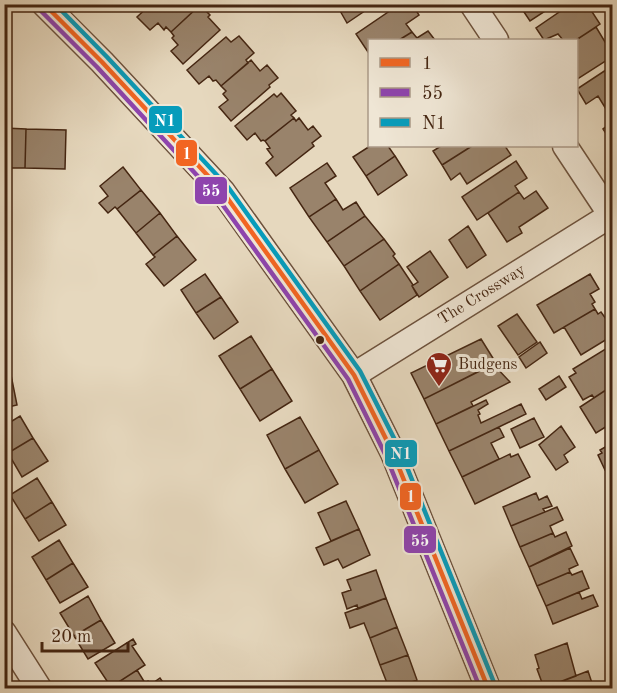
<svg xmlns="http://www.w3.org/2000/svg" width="617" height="693" font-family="'Old Standard TT',serif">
<rect width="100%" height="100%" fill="#e6d8be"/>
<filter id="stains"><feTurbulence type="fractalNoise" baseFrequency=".00333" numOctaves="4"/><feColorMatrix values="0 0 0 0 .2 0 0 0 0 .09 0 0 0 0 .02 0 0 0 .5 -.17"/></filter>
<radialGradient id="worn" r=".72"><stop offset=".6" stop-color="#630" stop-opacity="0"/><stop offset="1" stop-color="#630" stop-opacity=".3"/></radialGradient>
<path fill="#99836b" stroke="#452612" stroke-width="1.5" d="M151,4h44l3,3 -27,25 -5,-5 -2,3 -6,-7 -8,7 -13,-13z
M345,4h30l-28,19 -8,-14z
M400,4h12l7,11 -13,9 6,8 -13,8h-29v15l-14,-21z
M522,4h34l-26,17 -10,-15z
M571,4h16l13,20 -24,16h-13l-5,-6 -14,6 -8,-12z
M200,5l10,10 -2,2 12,13 -37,34 -12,-13 7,-6 -6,-7 2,-2 -3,-4z
M596,27l9,15 3,-2 4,7 -1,3 1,7 -36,23v-40z
M428,31l7,9h-36l13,-8 5,6z
M239,36l15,17 -8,7 2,3 -27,23 -5,-6 -3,1 -4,-5 -10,8 -12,-14 39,-33 5,5z
M251,60l9,11 7,-6 11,13 -9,7 1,2 -39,34 -12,-14 9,-7 -5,-6 3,-3 -5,-5z
M612,66v38l-6,5 -8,-13 -12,8 -9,-15z
M281,93l15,18 -5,4 3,3 -29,23 -2,-1 -2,1 -6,-8 -8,7 -12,-14 39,-32 3,3z
M294,118l2,3 3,-3 9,12 5,-4 8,10 -9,7 2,3 -38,30 -10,-13 7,-6 -6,-8 3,-1 -5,-7z
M612,122v21l-9,-14z
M4,128l22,1 -1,39h-21z
M26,129l40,1 -1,39 -40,-1z
M370,146h18l7,10 -29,20 -13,-19z
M441,146h31l-30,19 -9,-14z
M472,146h33l6,9 -44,29 -7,-11 -9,7 -9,-15z
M395,156l12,19 -29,20 -12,-19z
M516,161l11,17 -12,8 4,6 -42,28 -15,-23z
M327,163l9,13 -11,7 11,16 -27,18 -19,-29z
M123,167l18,23 -24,19 -2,-2 -7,6 -9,-10 9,-7 -8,-10z
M141,190l19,23 -24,20 -19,-24z
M536,191l12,17 -29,19 3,6 -15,9 -19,-29 31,-21 5,7z
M336,199l7,11 13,-8 9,14 -38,26 -18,-25z
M160,213l17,23 -24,19 -17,-22z
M365,216l19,23 -40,27 -17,-24z
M468,226l18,29 -19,13 -18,-28z
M177,236l19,24 -32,26 -18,-22 9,-7 -2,-2z
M384,239l11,15 -2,2 6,8 -39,27 -16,-25z
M430,251l18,26 -29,20 -7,-11 6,-4 -11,-15z
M399,264l14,21 -1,1 5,9 -37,25 -20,-29z
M205,274l16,23 -25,16 -15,-23z
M590,274l9,15 -9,5 5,8 -3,2 3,5 -41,24 -17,-28z
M221,297l17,25 -24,17 -18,-26z
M595,309l3,5 3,-2 5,7 6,-4v21l-31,19 -17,-28z
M517,314l20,28 -19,13 -20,-29z
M251,336l21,33 -32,20 -21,-33z
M481,339l15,24 -72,36 -13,-26z
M540,342l7,11 -21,15 -7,-11z
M612,345v41l-18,12 -2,-3 -9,5 -14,-23 7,-4 -3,-4z
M4,356h3l5,24 -8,2z
M493,364l17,18 -39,20 2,4 -37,18 -12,-25z
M272,369l20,32 -32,20 -20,-32z
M559,376l7,11 -20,13 -7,-11z
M12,380l5,25 -13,3v-26z
M612,386v37l-16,10 -16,-26z
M486,400l2,4 -10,6 2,4 -2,1 3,8 40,-19 5,10 -77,37 -13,-27z
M20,416l13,22 -25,15 -4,-5v-22z
M300,417l19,33 -34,19 -18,-34z
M534,418l10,19 -24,11 -9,-19z
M561,426l14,21 -11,8 4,7 -12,8 -17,-25z
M499,427l5,10 -13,6 8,16 -37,18 -13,-26z
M33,438l15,23 -26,16 -14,-24z
M612,443v24l-7,3 -7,-15 4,-2 -2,-3z
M319,450l19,34 -33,19 -20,-34z
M510,454l1,3 7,-3 12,23 -55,27 -13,-27z
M37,478l15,24 -27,17 -15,-24z
M536,493l3,7 8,-4 5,10 -9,3 2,3 -34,14 -8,-19z
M346,501l13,28 -28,12 -13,-28z
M52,502l14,23 -27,16 -14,-22z
M557,507l6,13 -13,6 3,7 -33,14 -9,-21z
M359,529l11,26 -27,13 -5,-9 -14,6 -8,-17z
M566,532l6,14 -43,21 -9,-20 33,-14 2,4z
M59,540l14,23 -27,17 -14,-23z
M570,548l8,17 -9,4 1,3 -33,14 -8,-19z
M73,563l15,24 -28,16 -14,-23z
M376,570l10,28 -28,11 -1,-4 -10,4 -5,-16 9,-3 -4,-10z
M582,571l7,17 -43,18 -9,-20 33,-14 2,3z
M579,592l3,7 11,-4 5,11 -45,18 -7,-18z
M88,596l13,24 -27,16 -14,-23z
M386,598l11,29 -27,11 -6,-15 -14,5 -5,-15z
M101,620l14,23 -27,16 -14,-23z
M397,627l11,28 -28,10 -10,-27z
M133,639l3,5 -4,2 13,19 -34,22 -16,-24z
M567,643l9,33 -32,12 -7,-19 2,-1 -4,-13z
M408,655l9,25 -21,8h-7l-9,-23z
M137,670l8,13 3,-2 2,4 10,-7 7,10h-56v-1z
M588,671l4,12 -10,5h-38z"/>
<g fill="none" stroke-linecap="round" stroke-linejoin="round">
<defs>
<path id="minor" d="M44,4l58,58 121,130 131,183 39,78 95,235
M472,4l24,36
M565,146l47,71
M354,375l257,-160
M4,633l35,55"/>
</defs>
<use href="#minor" stroke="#6d523d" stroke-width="27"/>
<use href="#minor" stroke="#efe6d5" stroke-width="24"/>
<defs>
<path id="bus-1" d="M44,4l58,58 121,130 131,183 39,78 95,235"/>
<path id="bus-2" d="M39,9l58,58 120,130 131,182 38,77 94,232"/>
<path id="bus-3" d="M55,4l52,53 121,130 132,184 40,79 95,235"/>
</defs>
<use href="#bus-1" stroke="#efe6d5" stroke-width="9"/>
<use href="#bus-2" stroke="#efe6d5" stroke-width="9"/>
<use href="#bus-3" stroke="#efe6d5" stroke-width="9"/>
<use href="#bus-1" stroke="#f26522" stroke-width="4.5"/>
<use href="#bus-2" stroke="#8e44ad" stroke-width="4.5"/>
<use href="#bus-3" stroke="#079cbb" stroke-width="4.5"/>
</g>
<defs>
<symbol id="supermarket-pin" viewBox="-11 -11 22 30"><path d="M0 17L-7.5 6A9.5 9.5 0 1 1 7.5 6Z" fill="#8f2418" stroke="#efe6d5"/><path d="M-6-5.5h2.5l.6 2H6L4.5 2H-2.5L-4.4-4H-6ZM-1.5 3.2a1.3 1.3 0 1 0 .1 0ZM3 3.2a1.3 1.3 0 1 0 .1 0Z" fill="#fff"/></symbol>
</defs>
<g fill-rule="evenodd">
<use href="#supermarket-pin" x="424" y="350" width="30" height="40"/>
</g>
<circle fill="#452612" stroke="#efe6d5" stroke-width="2" cx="320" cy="340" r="5"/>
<g text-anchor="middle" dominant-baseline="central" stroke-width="6" stroke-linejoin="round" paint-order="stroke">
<g font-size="16" fill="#452612" stroke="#efe6d5">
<text transform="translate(482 295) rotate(-32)">The Crossway</text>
</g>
<g font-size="16" fill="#452612" stroke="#efe6d5" text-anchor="start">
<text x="458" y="365">Budgens</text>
</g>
</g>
<g stroke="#efe6d5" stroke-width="2">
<rect x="148" y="105" width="35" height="29" rx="6" fill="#079cbb"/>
<rect x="175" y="139" width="23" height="28" rx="6" fill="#f26522"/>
<rect x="194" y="176" width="34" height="29" rx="6" fill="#8e44ad"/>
<rect x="384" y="439" width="34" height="29" rx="6" fill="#079cbb"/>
<rect x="399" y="482" width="23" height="29" rx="6" fill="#f26522"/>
<rect x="403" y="525" width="34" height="29" rx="6" fill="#8e44ad"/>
</g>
<g font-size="16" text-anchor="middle" font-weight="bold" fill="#fff">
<text x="165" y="126">N1</text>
<text x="187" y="159">1</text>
<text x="211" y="196">55</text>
<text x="401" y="459">N1</text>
<text x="411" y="502">1</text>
<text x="420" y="546">55</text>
</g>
<rect width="617" height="693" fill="none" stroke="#e6d8be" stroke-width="24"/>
<rect x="6" y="6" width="605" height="681" fill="none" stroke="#452612" stroke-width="3"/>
<rect x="12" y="12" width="593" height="669" fill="none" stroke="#452612" stroke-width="1.5"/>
<rect x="368" y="39" width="210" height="108" fill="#efe6d5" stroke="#ab9987" stroke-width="1.5"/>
<rect x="380" y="58" width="30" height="9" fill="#f26522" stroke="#ab9987" stroke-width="1.5"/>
<text x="422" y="69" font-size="18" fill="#452612">1</text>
<rect x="380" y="88" width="30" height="9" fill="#8e44ad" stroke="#ab9987" stroke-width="1.5"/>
<text x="422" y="99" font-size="18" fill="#452612">55</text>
<rect x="380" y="118" width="30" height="9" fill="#079cbb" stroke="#ab9987" stroke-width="1.5"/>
<text x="422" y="129" font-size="18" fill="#452612">N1</text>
<path d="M42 642v9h86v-9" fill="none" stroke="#452612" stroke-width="3"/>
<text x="51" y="642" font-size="18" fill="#452612" stroke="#efe6d5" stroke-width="4.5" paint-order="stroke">20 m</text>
<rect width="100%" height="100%" filter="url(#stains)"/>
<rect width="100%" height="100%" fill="url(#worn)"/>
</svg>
